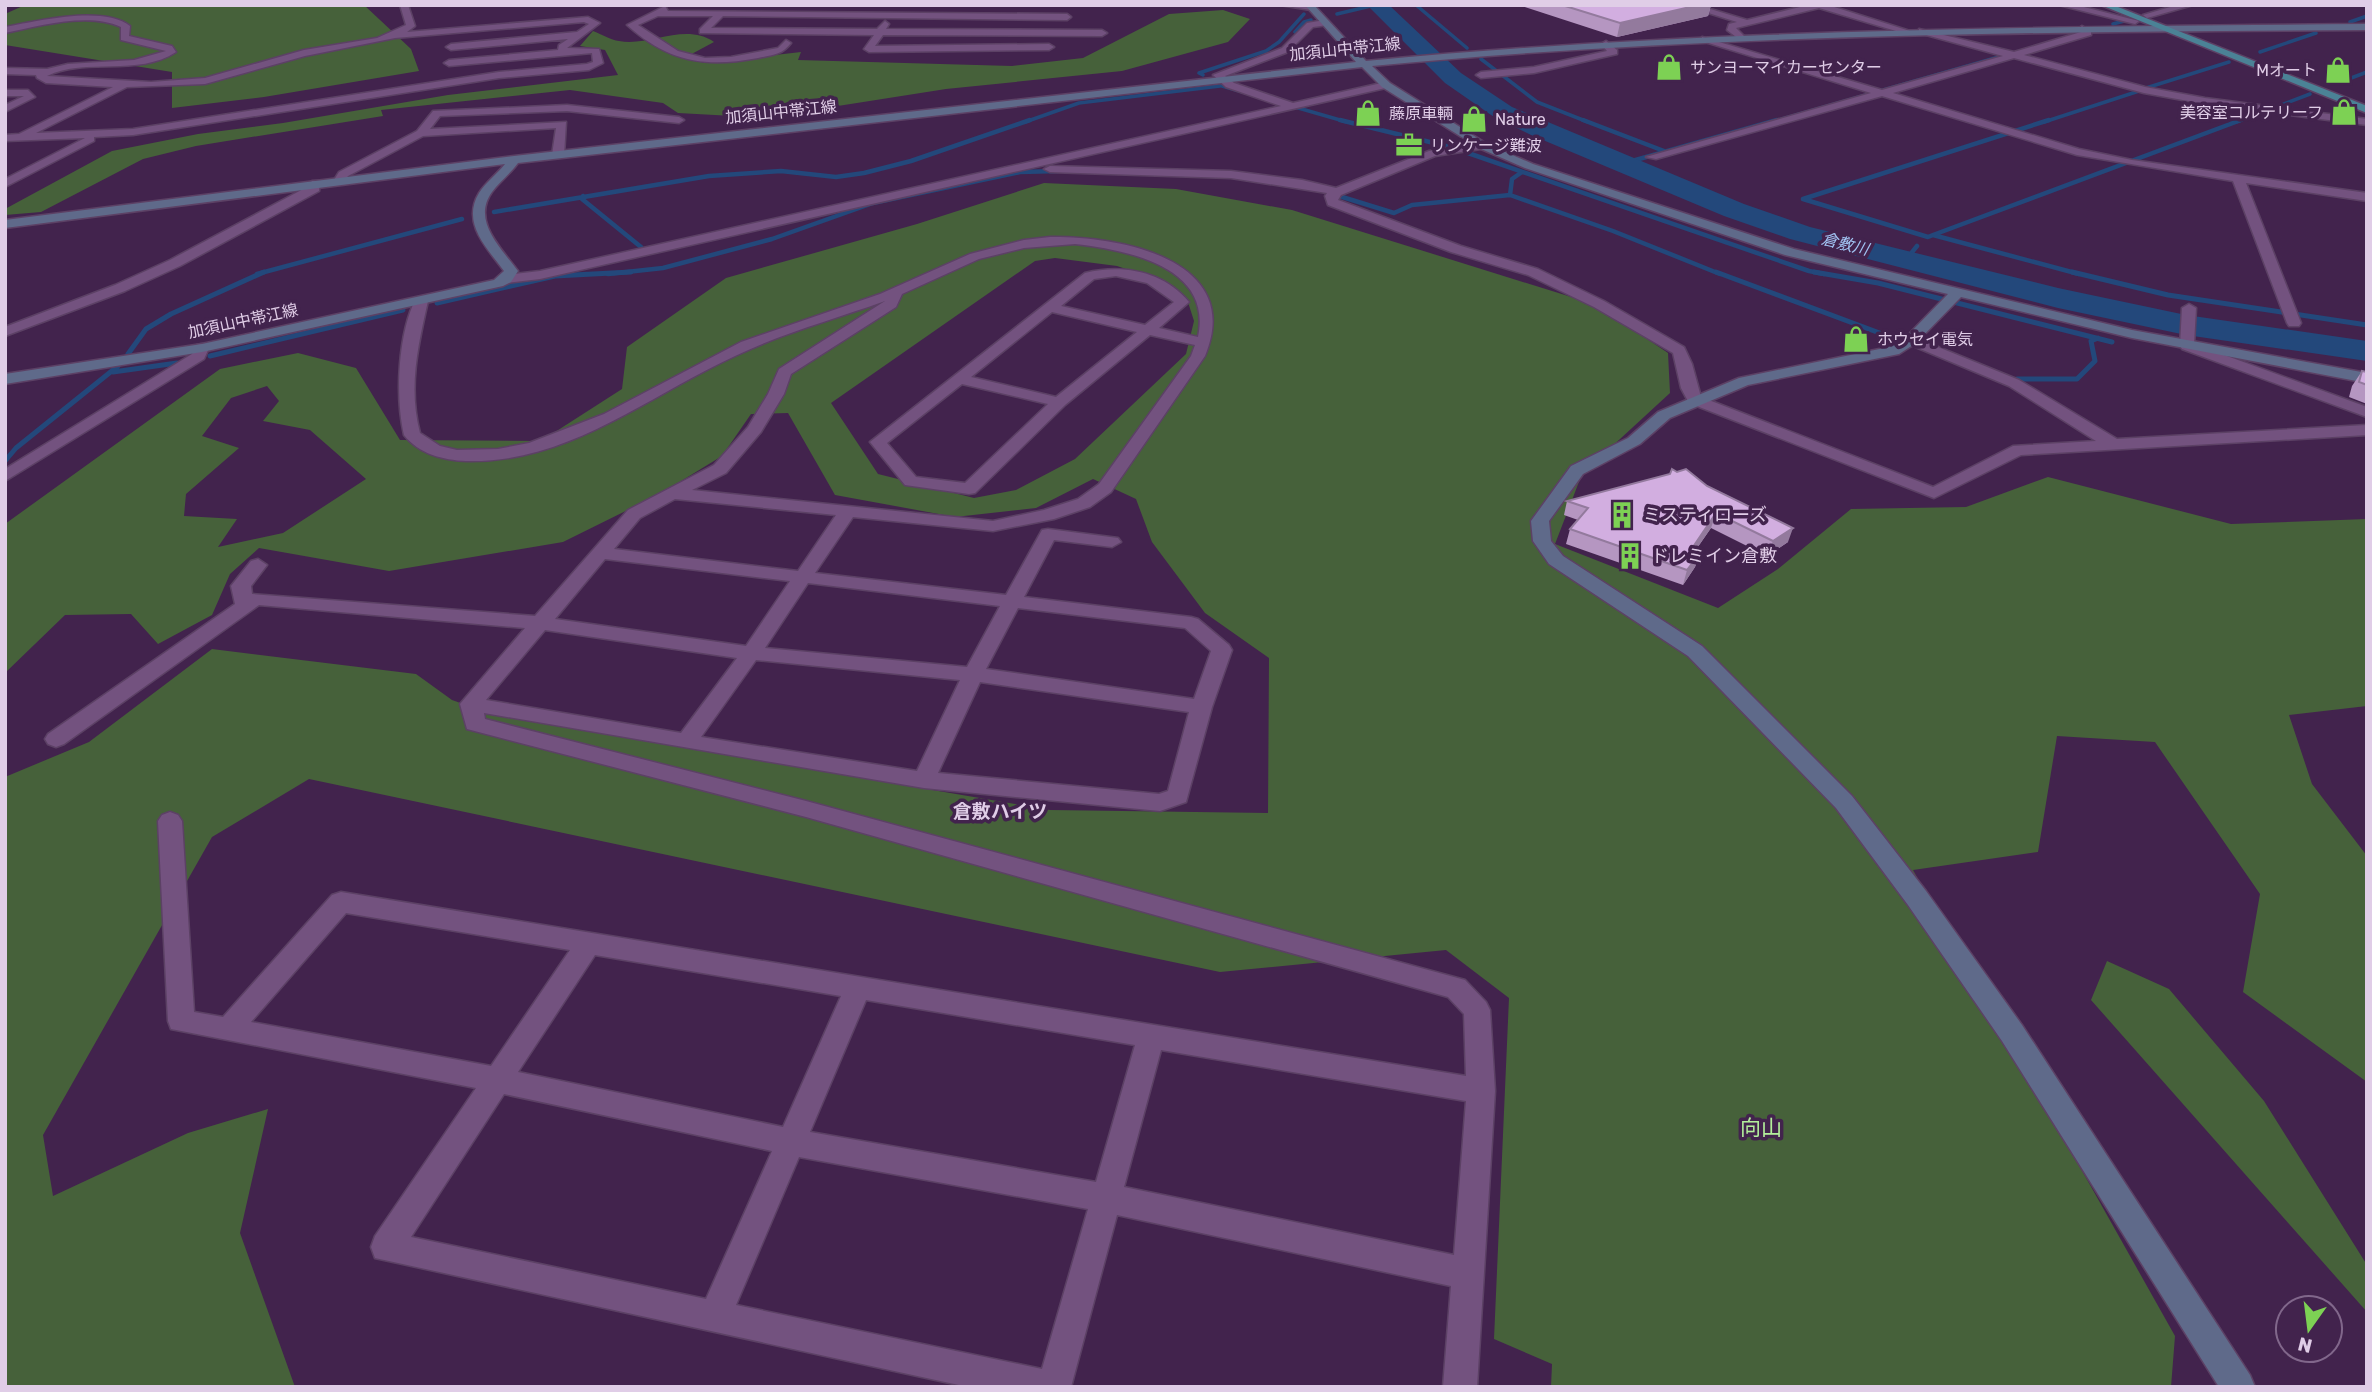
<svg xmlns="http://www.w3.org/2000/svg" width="2372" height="1392" font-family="Rubik,'Noto Sans JP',sans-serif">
<rect width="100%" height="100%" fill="#42234d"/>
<path fill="#46613a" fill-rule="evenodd" d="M25,5h339l47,44 8,22 -155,26 -92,11v-36l-167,-27v-31z
M1223,10l27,9 -22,23 -106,29 -176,18 -140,22 -73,5 -55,-3 -15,-10 -93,-13 -189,20 2,6 -187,30 -53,13 -102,53 -36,3v-6l107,-58 86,-17 85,-11 165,-28 170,-20 -13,-25 -25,-4 13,-15c8,3 18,9 26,10 30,6 66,-19 95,1l-28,15 18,6 97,-11 -3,8 214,6 71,-8 86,-44z
M1044,183l132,6 116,21 305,95 71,48 2,40 -88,81 -27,70 163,64 60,-39 73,-60 115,-2 82,-30 183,47 136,-5v187l-78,9 23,69 55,72v226l-124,-90 17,-98 -105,-152 -98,-6 -19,116 -125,18 262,466 -4,51h-620l1,-23 -58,-25 15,-341 -63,-48 -226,22 -911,-193 -97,58 -169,298 10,61 135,-63 80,-24 -28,124 55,154h-290v-610l84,-35 123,-93 204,25 36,26 45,16 553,94 218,3 1,-155 -64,-45 -53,-71 -16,-43 -43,-20 -57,29 -81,9 -120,-22 -47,-82 -37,1 -29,42 -62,38 -97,48 -174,29 -130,-23 -29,26 -18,41 -54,29 -27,-30 -66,1 -60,58v-149l215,-155 78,-16 58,15 44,72 141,1 81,-52 5,-42 99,-69 191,-54zM1055,258l62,8 44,15 26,18 7,22 -8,33 -111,105 -59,31 -42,8 -96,-24 -47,-71 204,-142zM267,386l12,15 -16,20 47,9 56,49 -83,54 -65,14 19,-28 -53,-3 2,-22 53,-46 -37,-12 29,-38z
M2107,961l62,28 95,112 103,164v47l-276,-312z"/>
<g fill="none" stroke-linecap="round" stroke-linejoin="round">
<path stroke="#23487b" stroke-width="3.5" d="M1416,5l51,43
M1337,14l38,-9
M2350,22l17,-6
M2113,24l11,-3
M1295,32l9,-10 7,-2
M2260,52l56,-19
M1481,59l56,43 51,20
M1203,75l-4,-2 67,-22 13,-9 25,-28
M2338,83l29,-11
M1222,86l125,36
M2146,88l83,-26
M1025,122l54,-19 141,-17
M1771,122l238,-68
M2044,122l95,-31
M2236,122l74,-28"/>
<path stroke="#23487b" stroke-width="4.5" d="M1340,120l106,26
M1583,120l81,31
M1468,153l341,118 15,3
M1625,163l152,-43
M1522,172l-10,7 -2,16 103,36 107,43
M583,196l-1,3 59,48
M1339,196l55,17 18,-8 98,-10
M1803,199l125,38 5,-2 146,39
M1803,199l246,-79
M494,212l215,-36 72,-5 55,6 28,-4 47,-12 119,-41
M1933,235l308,-115
M1905,261l12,-15
M257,274l205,-55
M608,274l55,-6 109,-29 101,-36 147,-31 38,-1"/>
<path stroke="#23487b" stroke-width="5" d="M1716,272l177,66
M1814,272l64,11 234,59
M2072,272l96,23 199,30
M437,303l118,-27 76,-4
M128,354l18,-25 25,-15 93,-42
M210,356l193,-46
M113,372l64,-9
M2017,379h60l18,-18 -4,-20 7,-3
M5,461l11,-13 102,-82"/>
<path fill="#23487b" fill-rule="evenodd" d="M1367,5h22l72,68 51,34 232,97 66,23 248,61 128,27 181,26v20l-181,-26 -128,-27 -268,-69 -66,-23 -193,-81 -37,-18 -49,-34z"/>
<defs>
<path id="street" d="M400,5h8l7,21 -8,6 181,-15 12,6 -33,25 32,1 4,14 -14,7 -90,8 -366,57 -39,2v4l-89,46v-8l80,-41 -80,3v-6l14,-1 94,-47 -67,-4 -9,-5 -1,-3 -31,-1v-6l42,1 21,-5 66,-4 32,-9 -45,-11v-13c-33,-15 -81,-1 -116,6v-6c33,-6 98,-22 125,-1l-1,10 43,10 4,6c-38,25 -90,5 -129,24l104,6 54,-4 99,-28 73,-12 29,-13zM584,22l5,2 -12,8 -126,12 -5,3 5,3 117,-11 -9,6 -1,5 -109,10 -5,3 5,3 143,-13 1,9 -6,2 -88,8 -366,57 -97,4 91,-46 78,-3 100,-28 90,-18z
M1280,5h34l1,2 -4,3z
M1683,5h14l50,15 61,-15h20l85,27 -7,2 -87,-26 -83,20 9,9 -5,3 -13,-10 2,-6 8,-2z
M2059,5h17l63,16 -4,3z
M2177,5h16l-46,13 -4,-3z
M665,6l3,5 399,3 4,3 -4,3 -344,-4 -12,12 166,1 8,-8 4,3 -3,5 216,1 5,3 -5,3 -219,-1 -8,11 174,-2 5,3 -5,3 -180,2 -5,-3 10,-14 -174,-2v-4l13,-13h-55l-20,9 40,26 27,7 26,-1 47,-9 8,-8 5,3c-9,12 -19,12 -33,15 -53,10 -90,4 -131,-33z
M1325,20l4,3 -1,2 -15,2 -25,25 -63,24 9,7 59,20 93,-21 5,3 -1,2 -850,192 -34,4 -7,-4 7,-4 34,-4 741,-165 -55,-19 -13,-12 69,-27 25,-25z
M2082,26l9,5v4l-67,20 121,32 60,11 162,21v6l-162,-21 -61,-11 -130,-35 -121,35 186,56 53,11 235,33v8l-121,-18 55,140 -2,3h-10l-2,-3 -54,-142 -156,-26 -195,-59 -226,63 -10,-2 225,-64 -169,-52v-4l180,53 121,-34 -84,-23v-4l95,23 67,-20 -3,-3z
M1606,41l11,9v4l-83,19 -53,5 -5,-3 5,-3 53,-5 73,-16 -6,-7z
M5,90h23l7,7 -30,15v-7l19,-9h-19z
M567,105l112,12 5,3 -5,3 -112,-12 -127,5 -10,13 136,-7 -2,33 -6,3 -6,-3 4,-27 -133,8 -75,40 -4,6 -10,-2 5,-8 78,-41 16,-20z
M1483,143l4,1v4l-52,8 -94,39 -3,5 123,46 77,23 66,32 80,46 8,17 9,33 232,90 80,-41 83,-5 -87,-55 -103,-43 -2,-3 2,-3 5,-1 108,44 98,59 250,-14v10l-346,20 -87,43 -245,-95 -8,-15 -8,-35 -79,-46 -66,-32 -77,-23 -123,-47 -3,-9 2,-3 -96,-15 -181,-6 -6,-3 6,-3 181,5 71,9 34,8 93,-37z
M312,181h8l-1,10 -139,75 -55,25 -120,45v-9l110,-42 55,-25 139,-74z
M1050,237c69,-1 195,22 155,119l-94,136 -21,15 -36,12 -61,12 -140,-14 -38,56 191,22 36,-65 6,-1 70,9 3,4 -9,5 -58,-7 -30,57 167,20 7,2 31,26 3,5 -20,57 -26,95 -26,9 -236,-23 -440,-75 1,6 321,82 659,179 21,22 4,8 5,81 -18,296h-34l8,-101 -334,-71 -46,172h-103l-593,-129 -4,-11 4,-11 101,-148 -305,-59 -3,-8 -10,-200 4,-6 8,-3 8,3 4,6 12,191 29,5 109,-122 9,-3 1125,184 -2,-62 -16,-17 -642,-180 -339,-88 -7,-25 65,-76 -266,-23 -195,139 -8,3 -8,-3 -3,-5 3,-5 187,-130 -4,-18 20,-25 7,-2 9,6 -16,21 1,8 283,22 93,-106 86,-45 34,-38 20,-33 11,-25 106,-68c-50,18 -102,32 -150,55 -87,40 -168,108 -269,105 -23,-1 -47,-7 -62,-26 -9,-39 -6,-101 12,-137h10l2,3c-10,44 -20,87 -8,132l20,13 17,4 41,-1 31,-6 75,-29 137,-72 139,-48 90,-40 54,-14zM1075,244c52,6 138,22 123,93l-39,-9 30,-26c-26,-31 -66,-38 -104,-29l-215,169 35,43 64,9 6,-1 90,-88 85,-70 45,10 -4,11 -92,128 -21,15 -34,11 -51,11 -301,-31 34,-17 35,-41 23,-38 7,-20 105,-67 6,-13 77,-35 45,-11zM1116,276l31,7 27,19 -29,23 -84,-19 33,-27zM1052,312l85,20 -81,65 -85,-20zM962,384l86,20 -83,79 -49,-6 -29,-34zM675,499l161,16 -38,56 -184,-22 26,-31zM605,559l185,22 -44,65 -191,-27zM808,583l192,23 -33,61 -202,-19zM1018,608l167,20 26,23 -17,48 -208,-30zM545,630l192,28 -56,75 -195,-33zM756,660l204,20 -43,91 -216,-34zM980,682l209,30 -21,79 -9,3 -221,-21zM346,913l224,37 -79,116 -240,-44zM595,955l246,41 -58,131 -265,-55zM866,1000l269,45 -39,137 -286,-50zM1161,1050l305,51 -12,154 -330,-68zM504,1094l268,57 -66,148 -295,-62zM799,1157l289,52 -46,160 -306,-64z
M2189,304l7,4 -2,36 173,63v10l-185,-68 -2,-3 2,-38z
M202,344l7,4 -5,11 -199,122v-12l187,-115 5,-9z"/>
<path id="secondary" d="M1305,5h9l52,56c333,-32 666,-34 1001,-37v6c-333,2 -664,4 -995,36l18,17 97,61 46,20 261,85 338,81 235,43v10l-235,-45 -171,-41 -45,46 -17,11 -151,31 -78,33 -30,26 -57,30 -34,47 2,20 12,15 139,90 150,150 74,95 96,134 228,350 5,12h-36l-217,-346 -94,-136 -72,-97 -148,-152 -139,-92 -16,-23 -2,-20 40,-55 57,-28 30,-26 81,-34 150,-31 17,-10 42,-43 -163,-39 -260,-87 -46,-20 -97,-61 -20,-20 -844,96c-8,11 -19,19 -26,29 -21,29 10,57 26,79l-7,11 -8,4 -301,66 -197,32v-10l197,-30 292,-64 10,-9c-17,-23 -43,-48 -25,-78 7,-11 18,-19 26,-29l-500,64v-8l509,-64 842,-94z"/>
<path id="primary" d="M2101,5h12l254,101v7z"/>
</defs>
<use href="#street" stroke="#5c4165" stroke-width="3"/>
<use href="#secondary" stroke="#5c4165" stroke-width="3"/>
<use href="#primary" stroke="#5c4165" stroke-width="3"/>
<use href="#street" fill="#73527f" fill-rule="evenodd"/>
<use href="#secondary" fill="#5f6a8a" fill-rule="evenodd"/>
<use href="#primary" fill="#4b8296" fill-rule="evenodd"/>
</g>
<path fill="#b596c1" d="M1519,5h192l-3,11 -91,21z
M2362,371l5,1v32l-18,-7 3,-11z
M1707,486l81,56 -21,14 -56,-28 -16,23 5,2 -5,14 -12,18 -117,-41 4,-15 8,-9 -14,-5 3,-14z"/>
<path fill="#937a9d" d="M1699,5h12l-3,11 -91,21 3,-14z
M1716,513l-5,15 -25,36 5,-14z
M1793,528l-5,14 -21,14 6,-15z
M1700,553l-5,14 -12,18 4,-15z"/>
<path fill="#d2aee0" stroke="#937a9d" stroke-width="2" d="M1562,5h137l-79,18z
M2362,371l5,1v13l-8,-3z
M1672,469l5,3 9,-3 21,17 86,42 -20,13 -57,-28 -25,37 9,3 -13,17 -117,-41 18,-21 -21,-7 103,-27z"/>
<defs>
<symbol id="shop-bare" viewBox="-9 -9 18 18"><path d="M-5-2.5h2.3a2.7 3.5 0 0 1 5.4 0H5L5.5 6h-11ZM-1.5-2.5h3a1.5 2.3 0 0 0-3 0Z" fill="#7dd154" stroke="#42234d" stroke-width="2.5" paint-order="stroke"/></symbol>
<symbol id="office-bare" viewBox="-9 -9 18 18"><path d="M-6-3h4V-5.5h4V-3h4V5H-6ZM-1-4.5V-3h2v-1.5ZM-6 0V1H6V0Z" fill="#7dd154" stroke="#42234d" stroke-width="2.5" paint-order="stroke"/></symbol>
<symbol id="building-bare" viewBox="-9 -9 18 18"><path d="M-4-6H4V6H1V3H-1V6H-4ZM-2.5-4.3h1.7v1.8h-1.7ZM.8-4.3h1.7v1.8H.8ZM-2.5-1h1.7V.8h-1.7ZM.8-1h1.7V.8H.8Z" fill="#7dd154" stroke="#42234d" stroke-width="2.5" paint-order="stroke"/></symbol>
</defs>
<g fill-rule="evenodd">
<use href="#shop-bare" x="1650" y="48" width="38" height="38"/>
<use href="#shop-bare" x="2319" y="51" width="38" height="38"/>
<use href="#shop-bare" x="2325" y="93" width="38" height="38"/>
<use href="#shop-bare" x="1349" y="94" width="38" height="38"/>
<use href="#shop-bare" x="1455" y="100" width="38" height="38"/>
<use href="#office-bare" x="1390" y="126" width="38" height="38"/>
<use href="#shop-bare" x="1837" y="320" width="38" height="38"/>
<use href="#building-bare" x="1603" y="496" width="38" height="38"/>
<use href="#building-bare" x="1611" y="537" width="38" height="38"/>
</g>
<g text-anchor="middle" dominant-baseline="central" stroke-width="7" stroke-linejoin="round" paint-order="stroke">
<g font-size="16" fill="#e0cde7" stroke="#42234d">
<text transform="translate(1345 49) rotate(-6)">加須山中帯江線</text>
<text transform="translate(781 112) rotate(-6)">加須山中帯江線</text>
<text transform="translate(243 321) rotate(-12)">加須山中帯江線</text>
</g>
<g font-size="16" fill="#e0cde7" stroke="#42234d" text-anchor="start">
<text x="1690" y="67">サンヨーマイカーセンター</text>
<text x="2317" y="70" text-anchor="end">Mオート</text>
<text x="2323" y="112" text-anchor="end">美容室コルテリーフ</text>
<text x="1389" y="113">藤原車輛</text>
<text x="1495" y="119">Nature</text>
<text x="1430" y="145">リンケージ難波</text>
<text x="1877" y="339">ホウセイ電気</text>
</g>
<g font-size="16" font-style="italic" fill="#a2c4f3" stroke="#42234d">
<text transform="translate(1845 244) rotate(14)">倉敷川</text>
</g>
<g font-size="18" fill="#e0cde7" stroke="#42234d" text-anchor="start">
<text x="1643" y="515">ミスティローズ</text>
<text x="1651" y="556">ドレミイン倉敷</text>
</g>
<g font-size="19" font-weight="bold" fill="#e0cde7" stroke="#42234d">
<text x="1000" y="811">倉敷ハイツ</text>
</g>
<g font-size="21" fill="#b3ef9b" stroke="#42234d">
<text x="1761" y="1127">向山</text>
</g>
</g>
<rect width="2372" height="1392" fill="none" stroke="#e0cde7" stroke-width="14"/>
<g transform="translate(2309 1329) rotate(194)"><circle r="33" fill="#42234d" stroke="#81678b" stroke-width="2"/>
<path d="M0-5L12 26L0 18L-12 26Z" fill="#7dd154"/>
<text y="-10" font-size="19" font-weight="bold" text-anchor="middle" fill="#e0cde7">N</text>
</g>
</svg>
